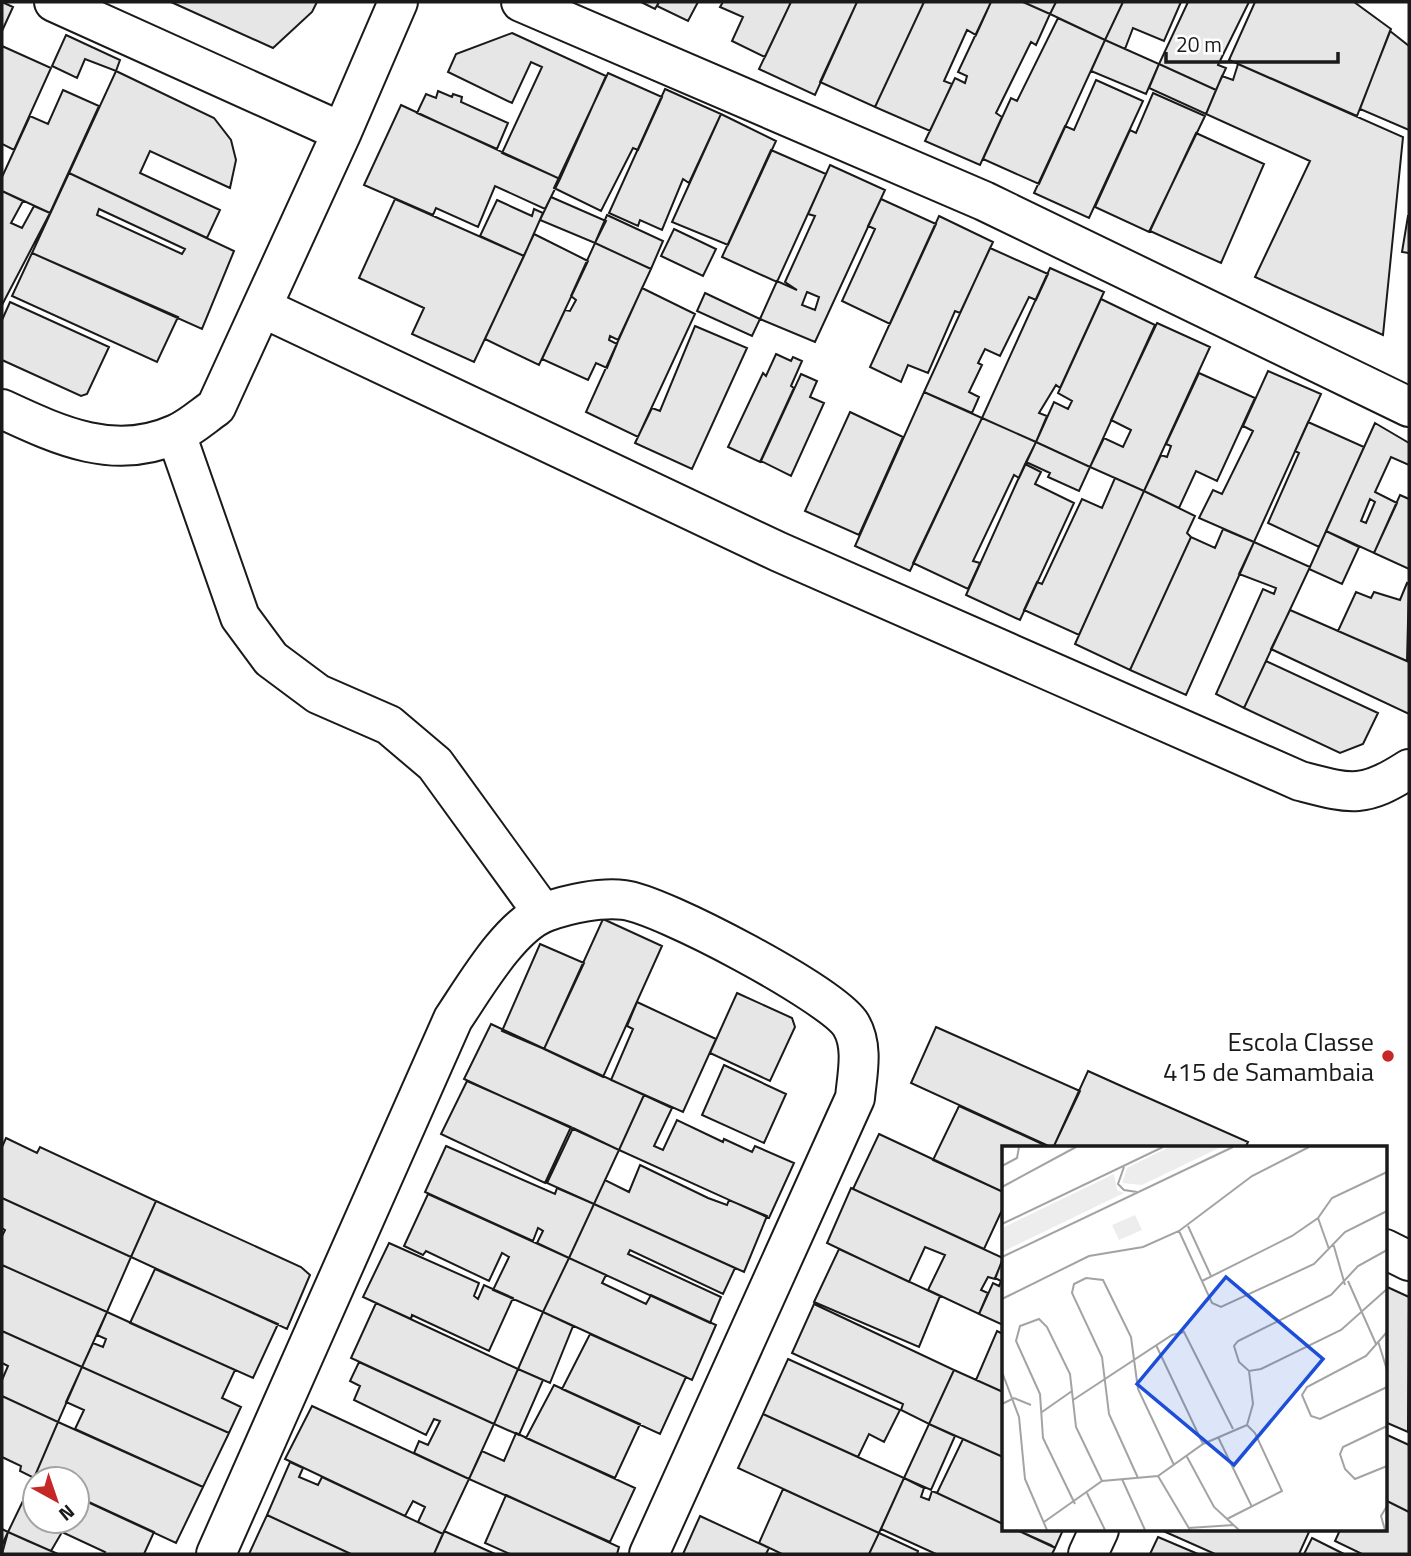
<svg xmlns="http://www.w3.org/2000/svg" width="1411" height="1556" font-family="'Titillium Web',sans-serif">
<rect width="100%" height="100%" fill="#fff"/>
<path fill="#e6e6e6" stroke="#1a1a1a" stroke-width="2" fill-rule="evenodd" d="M2,2l11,5 -11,24z
M171,2h146l-5,10 -39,36z
M641,2h18l-4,7z
M659,2h39l-10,19 -31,-15z
M723,2h68l-26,55 -33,-16 11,-24 -23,-10z
M791,2h66l-42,93 -56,-26z
M857,2h67l-49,105 -55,-25z
M924,2h67l-15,33 -9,-5 -23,51 8,3 -22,47 -55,-24z
M991,2h32l27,12 -14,31 -5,-3 -35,71 6,4 -22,48 -55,-24 30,-63 10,5 2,-7 -9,-4z
M1023,2h33l-6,12z
M1056,2h67l-18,38 -55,-26z
M1123,2h58l-17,39 -31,-13 -8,21 -20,-9z
M1188,2h61l-31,63 8,3 -10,22 -57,-26z
M1255,2h99l37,27 -34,87 -128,-56z
M1058,18l47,22 -66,144 -56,-25 28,-61 6,3z
M1390,31l19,15v84l-49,-21z
M512,33l94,43 -46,103 -58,-26 40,-86 -11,-5 -19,41 -64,-31 8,-18z
M66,35l54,25 -4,11 -31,-12 -8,19 -25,-12z
M1105,40l54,24 -13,30 -55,-23z
M2,46l49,22 -37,82 -12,-6z
M1159,64l57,26 -10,24 -57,-26z
M1238,64l165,73 -20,198 -128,-58 55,-116 -104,-47 16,-38 11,4z
M116,71l98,47 17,22 5,20 -6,28 -80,-37 -10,22 80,37 -13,28 -138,-65z
M608,73l54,24 -24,53 -5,-2 -32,63 -47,-23z
M1096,80l47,21 -54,117 -55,-25 31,-67 9,4z
M665,89l56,25 -32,69 -6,-4 -21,51 -22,-10 -2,6 -29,-13z
M63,90l36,16 -49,107 -48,-22v-14l28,-61 18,8z
M438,91l14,6 1,-3 9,3 -1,5 47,21 -11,26 -80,-36 9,-19 10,4z
M1153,93l52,23 -56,116 -54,-25 35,-77 6,3z
M401,105l159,74 -15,30 -50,-23 -17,41 -42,-19 -3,7 -69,-30z
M721,114l55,27 -48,104 -56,-23z
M1196,133l68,31 -43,99 -71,-32z
M771,150l55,24 -49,108 -55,-25z
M830,165l55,25 -70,152 -55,-23 17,-38 20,9 -12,-8 30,-66 -7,-2zM807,292l12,5 -4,13 -13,-5z
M69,173l165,78 -32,78 -170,-76zM99,209l86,40 -3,5 -85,-39z
M2,191l21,10 -12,22 11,5 12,-22 16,7 -48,92z
M551,197l55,24 -11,22 -55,-23z
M395,199l129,57 -50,106 -62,-28 12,-26 -65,-30z
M881,199l55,25 -46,100 -48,-23 33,-72 -7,-3z
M497,200l35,16 2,-7 9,4 -19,43 -44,-20z
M607,215l56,26 -12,28 -56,-26z
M939,216l54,26 -33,71 -5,-2 -27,62 -20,-8 -7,17 -31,-15z
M1408,216h1v37l-7,-1z
M674,229l42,20 -13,27 -42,-20z
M534,234l54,27 -49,104 -54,-26z
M595,243l56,26 -33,71 -8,-4 -1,4 8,4 -10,24 -11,-5 -8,17 -46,-21 23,-49 5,1 6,-11 -5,-4z
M990,248l58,26 -12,26 -7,-3 -29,59 -15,-7 -7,14 4,2 -13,27 10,5 -7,16 -48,-21z
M32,253l146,64 -21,45 -145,-66z
M1050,268l54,24 -44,96 -4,-3 -17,28 8,3 -11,26 -54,-24z
M642,288l53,26 -57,123 -52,-25z
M705,293l55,26 -8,17 -55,-25z
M1101,299l54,26 -65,142 -54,-25 18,-40 14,7 4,-8 -14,-8z
M10,302l99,45 -22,47 -6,2 -79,-36v-40z
M1157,323l53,24 -66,144 -54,-24 14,-29 19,9 8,-17 -20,-10z
M695,326l52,22 -55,121 -57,-26 17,-35 8,3z
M776,354l15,7 2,-4 9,4 -11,25 3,2 -34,74 -32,-15 35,-74 3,3z
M1268,371l53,23 -67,148 -55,-24 14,-28 9,4 31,-63 -10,-5z
M1199,373l56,25 -38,83 -21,-10 -17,37 -35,-17 17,-36 6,2 4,-11 -5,-2z
M801,374l16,7 -7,16 14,6 -33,73 -30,-15z
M924,392l58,26 -72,153 -55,-25z
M850,412l53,25 -44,98 -54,-24z
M982,418l54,24 -17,36 -5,-3 -41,86 7,2 -12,26 -55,-26z
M1308,422l56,25 -45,100 -51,-24 31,-70 -4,-2z
M1375,423l34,20v22l-18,-8 -16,35 22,11 -23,50 -48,-22zM1370,499l5,3 -9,21 -5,-2z
M1036,442l54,25 -11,24 -31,-14 2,-4 -24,-11z
M1025,464l16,8 -6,12 39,19 -54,117 -54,-25z
M1115,478l29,13 -65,144 -55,-25 13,-28 5,2 40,-85 20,9z
M1144,491l51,25 -8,17 4,4 -61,133 -55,-26z
M1400,495l9,4v70l-35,-16z
M1223,529l31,13 -68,153 -56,-25 61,-133 24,11z
M1326,531l33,16 -17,37 -33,-15z
M1254,542l56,25 -66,141 -28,-14 47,-105 11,5 2,-6 -37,-14z
M1407,583l2,1 -2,77 -69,-30 18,-39 15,6 3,-6 26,8z
M1290,610l119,52v52l-138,-65z
M1266,661l112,52 -15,31 -23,9 -96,-45z
M603,919l59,27 -59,131 -59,-28z
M540,944l44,19 -40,86 -42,-18z
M737,993l55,25 3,9 -25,54 -60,-28z
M637,1002l79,37 -33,73 -72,-32 22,-51 -6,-3z
M491,1024l153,71 -25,55 -155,-71z
M936,1027l144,64 -27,57 -142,-65z
M724,1065l62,29 -22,49 -62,-28z
M1088,1071l40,18 120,53 -3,6h-192z
M467,1081l104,46 -26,56 -104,-49z
M644,1095l28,13 -18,38 9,4 14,-30 46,22 1,-3 28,13 3,-6 39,17 -25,55 -150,-68z
M959,1106l92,42h-48v44l-70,-32z
M573,1128l46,22 -25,54 -47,-21z
M879,1134l124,58v16l-19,41 -131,-60z
M6,1138l31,15 3,-6 116,54 -25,56 -129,-59v-51z
M446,1146l109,48 2,-6 37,16 -25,54 -32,-15 6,-12 -5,-3 -5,13 -108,-49z
M640,1165l68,33 19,7 2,-5 38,16 -23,56 -150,-68 11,-24 24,12z
M851,1188l152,70 -8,21 -7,-2 -7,13 7,3 -9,21 -51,-24 17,-35 -20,-8 -16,35 -82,-39z
M428,1194l141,64 -26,54 -50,-22 16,-33 -7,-4 -13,28 -63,-30 -3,4 -19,-9z
M2,1198l129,59 -24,55 -105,-47v-29l3,-6 -3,-2z
M156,1201l145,66 9,8 -23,54 -156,-72z
M594,1204l141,64 -12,26 -93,-44 -2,4 93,43 -11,26 -141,-65z
M389,1243l90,40 -5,13 4,3 6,-14 29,13 -24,53 -77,-36 -1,4 -48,-22z
M839,1249l101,47 -21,51 -105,-45z
M569,1258l37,17 -4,8 44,21 5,-9 65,30 -24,55 -149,-68z
M1003,1259v66l-24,-11 14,-31 6,3 2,-5 -6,-3z
M2,1265l105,47 -25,55 -80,-36z
M155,1269l123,55 -25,54 -123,-55z
M1385,1286l24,11 -1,135 -23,-10z
M376,1303l142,66 -24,55 -143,-66z
M814,1304l140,66 -25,54 -28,-14 2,-6 -111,-51z
M107,1312l128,58 -13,28 19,9 -12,26 -147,-66 11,-24 10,4 3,-8 -9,-4z
M543,1312l30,14 -23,57 -32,-14z
M2,1331l80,36 -24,55 -56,-26v-16l6,-14 -6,-3z
M997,1331l6,3v58l-27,-12z
M590,1334l96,43 -26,57 -98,-45z
M788,1359l112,51 -16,32 -15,-8 -11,23 -95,-43z
M359,1362l135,62 -25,55 -55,-26 5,-12 9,4 12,-24 -6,-2 -8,16 -72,-35 6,-14 -10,-5z
M82,1367l147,66 -26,54 -128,-58 9,-19 -18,-8z
M518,1369l25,11 -24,55 -25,-11z
M954,1370l49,22v65l-74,-33z
M554,1385l86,39 -25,54 -89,-40z
M2,1396l56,26 -24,56 -14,-7 1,-5 -19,-9z
M312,1406l157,73 -26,55 -25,-12 7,-15 -12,-6 -8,15 -120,-57z
M763,1414l141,64 -25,55 -141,-65z
M58,1422l145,65 -27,56 -99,-46v-18l-43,-1z
M929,1424l26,12 -24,54 -27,-12z
M516,1433l119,55 -25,54 -141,-63 13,-28 22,10z
M1385,1434l24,11v67l-24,-12z
M963,1439l40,18v67l-66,-31z
M290,1462l13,6 -4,9 19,8 4,-8 121,57 -9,20h-83l-84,-39z
M34,1478l3,1 -2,42h17l13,6 -14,24 -43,-19z
M904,1478l20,10 -3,9 8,3 3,-9 5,2 66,31v6h14l34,15 4,3 -3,6h-116l-55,-25z
M783,1489l96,44 -10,21h-87l-23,-11z
M506,1495l113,52 -2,7h-107l-25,-11z
M80,1498l74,34 -10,22h-40l1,-2 -41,-19 6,-12h7z
M1385,1500l24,12v42h-47l-27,-13 5,-11h45z
M267,1515l32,15 52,24h-102z
M700,1516l69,32 -3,6h-83z
M2,1529l6,3 -6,13z
M1017,1530h46l-8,18z
M1161,1530h144l4,2 -10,22h-84z
M444,1531l51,23h-61z
M8,1532l20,9 30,13h-56z
M879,1533l39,18 -1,3h-48z
M1158,1537l40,17h-48z
M1312,1538l32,16h-40z"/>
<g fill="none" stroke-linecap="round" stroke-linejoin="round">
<defs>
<path id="minor" d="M54,2l288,130
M521,2l463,199 425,206
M263,308l516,244 521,229c50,13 63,18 109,-12
M2,409c56,26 112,53 174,25 14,-6 27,-18 40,-27l126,-275 56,-130
M176,434l64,183 31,42 47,35 71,31 46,39 108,149
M1385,1249l24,12
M216,1554l237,-535c21,-31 57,-94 93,-107 22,-8 55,-15 78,-12 37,4 209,95 227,125 13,22 6,50 4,73l-206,456
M1088,1554l11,-24"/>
</defs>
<use href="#minor" stroke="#1a1a1a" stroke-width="42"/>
<use href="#minor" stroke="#fff" stroke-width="38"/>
</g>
<circle fill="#c62828" stroke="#fff" stroke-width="2.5" cx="1388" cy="1056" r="7"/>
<g text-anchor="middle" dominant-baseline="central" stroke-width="5" stroke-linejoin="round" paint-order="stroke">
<g font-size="26" fill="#1a1a1a" stroke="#fff" text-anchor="end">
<text x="1374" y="1041">Escola Classe<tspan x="1374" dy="30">415 de Samambaia</tspan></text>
</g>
</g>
<g transform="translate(1002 1146)">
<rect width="385" height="385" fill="#fff"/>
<path d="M167,1h52l-79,38 -20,-2 5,-15zM112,28l3,16 7,3 -122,59v-24zM133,69l7,15 -23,10 -7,-15z" fill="#ededed"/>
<path fill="none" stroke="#a3a3a3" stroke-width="2" d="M0,20l15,-8 2,-11M122,21l-6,17 6,6 13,2M0,41l74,-40M316,72l11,31M0,78l161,-77M186,80l23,50M177,85l33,72 9,4 93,-43 31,-32 42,-21M331,97l12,42M385,104l-29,16 -27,29 -93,46 -4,5 5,16 10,9 12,-2 80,-39 46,-41M0,111l231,-110M200,135l90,-45 26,-18 14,-20 55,-26M346,135l28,63M0,153l87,-43 54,-9 36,-16 73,-55 57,-29M385,186l-21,24 -59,31 -5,8 9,21 9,3 67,-32M376,195l9,29M154,199l47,99M0,226l17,45 6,62 22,51M71,254l99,-65 12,-3 49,97M0,258l12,-6 17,7M40,266l30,-21M245,279l6,-21 -4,-33M385,280l-44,21 -3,7 5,15 10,10 32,-13M216,291l34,70M184,309l28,52 25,23M156,330l32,54M136,332l-29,-64 -7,-57 -30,-64 2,-9 12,-6 17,2 28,57 7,52 36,76M120,333l23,51M85,347l18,37M73,358l-32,-66 -3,-44 -24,-53 4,-15 19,-7 8,8 23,47 6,53 26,54M42,376l58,-41 56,-5 45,-32 44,-19 8,8 27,58 -55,28M186,382l46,-3M383,384l-4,-14 6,-10"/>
<path fill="#1d4ed8" fill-opacity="0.15" stroke="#1d4ed8" stroke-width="3.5" d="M224,131l97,82 -89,106 -97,-81z"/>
<rect width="385" height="385" fill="none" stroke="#1a1a1a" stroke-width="3.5"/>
</g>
<rect width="1411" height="1556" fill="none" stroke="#1a1a1a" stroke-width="7"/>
<g transform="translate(56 1500) rotate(140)"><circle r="33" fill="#ffffff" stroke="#a3a3a3" stroke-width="2"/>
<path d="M0-5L12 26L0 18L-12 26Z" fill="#c62828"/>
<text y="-10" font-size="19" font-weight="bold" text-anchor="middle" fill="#1a1a1a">N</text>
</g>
<path d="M1166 52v10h172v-10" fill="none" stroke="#1a1a1a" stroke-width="3.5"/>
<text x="1176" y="52" font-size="21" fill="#1a1a1a" stroke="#ffffff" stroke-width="5" paint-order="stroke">20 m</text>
</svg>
